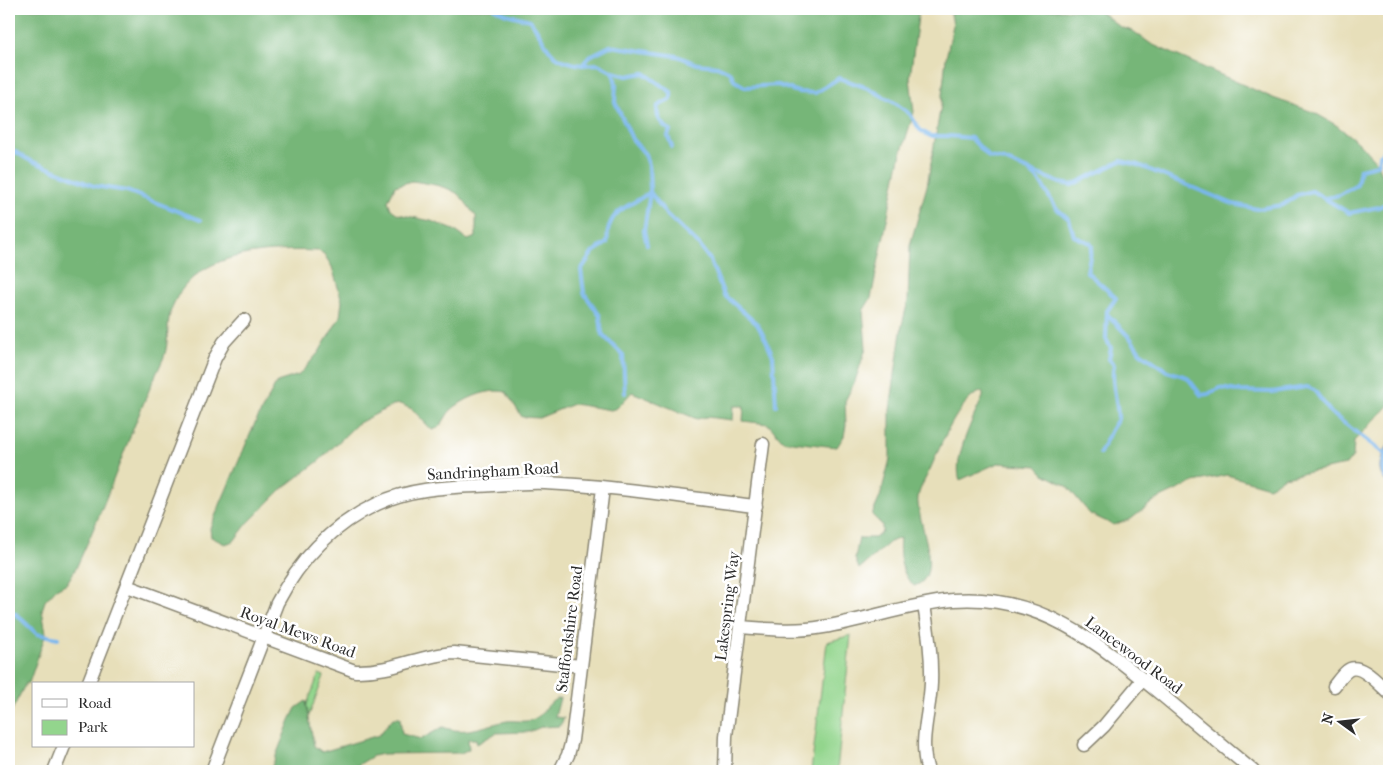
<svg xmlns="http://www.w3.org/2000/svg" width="1398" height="780" font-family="'IM FELL French Canon',serif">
<rect width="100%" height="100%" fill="#fff"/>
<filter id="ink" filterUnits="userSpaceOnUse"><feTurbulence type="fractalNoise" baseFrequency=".02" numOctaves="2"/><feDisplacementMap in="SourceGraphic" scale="10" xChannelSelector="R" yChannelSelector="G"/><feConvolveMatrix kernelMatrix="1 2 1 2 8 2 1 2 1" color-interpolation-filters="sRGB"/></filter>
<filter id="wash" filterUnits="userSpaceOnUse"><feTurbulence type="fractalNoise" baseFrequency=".0096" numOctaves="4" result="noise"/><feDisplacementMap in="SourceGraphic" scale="20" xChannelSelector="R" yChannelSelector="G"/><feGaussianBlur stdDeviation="1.12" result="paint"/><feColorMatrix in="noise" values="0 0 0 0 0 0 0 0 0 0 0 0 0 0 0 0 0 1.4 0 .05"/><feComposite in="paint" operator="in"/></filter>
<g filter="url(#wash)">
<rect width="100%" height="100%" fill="#e7dfba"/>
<path fill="#93d58d" stroke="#5f805c" d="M851,635l-14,136h-26l16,-129z
M319,674l5,2 -36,95 13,-52z"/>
<path fill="#76b678" stroke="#507052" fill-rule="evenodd" d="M9,9h910l-9,69 4,34 -14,45 -29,141 -8,13 3,37 -11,33 -10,20 1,24 -2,11 -7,11 -54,-6 -15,-17 -25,-3 1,-15h-10l-1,14 -27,-3 -9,2 -65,-27 -15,16 -6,2 -38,-6 -34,14 -17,-1 -16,-25c-18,-4 -41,6 -55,18 -7,7 -8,18 -19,20l-20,-21 -12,-5 -7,1 -36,19 -37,36 -39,30 -34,34 -13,17 -9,3 -14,-7 -1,-9 45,-105 22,-41 22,-7 20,-23 21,-35 2,-16 -10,-34 -8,-13 -5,-3c-51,-2 -122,-1 -146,54 -8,17 -3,35 -9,52 -33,69 -55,142 -88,211l-9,15 -11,6 -11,12 -3,9 4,23 -17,50h-3l-17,33zM412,181c13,2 40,5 49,16 6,6 9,13 15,19v21l-8,3 -14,-10 -23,-9 -33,-7 -7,-5 -3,-8 7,-15z
M950,9l146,1 9,5 15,12 13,4 18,13 122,54 40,14 23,13 23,18 18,20 12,33v209l-35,36 -1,15 -7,9 -62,12 -15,10 -42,-12 -33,7 -40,19 -23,18 -17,6 -24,-11 -23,-28 -23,-12 -7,-8 -39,-3 -38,17c-8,-21 14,-64 23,-83v-4l-3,-1c-22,9 -39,53 -48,73 -4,10 -12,21 -14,32 -3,20 28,80 -4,89 -13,-11 -16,-32 -14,-48l-10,4 -31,27 -4,-11 4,-20h16l7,-6v-7l-10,-10 8,-18 10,-38v-49l12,-85 6,-24 2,-56 17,-59 14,-81 5,-47 7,-33z
M560,698l-5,19 9,1 -4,8 -19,1 -12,5 -33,1 -19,11 -1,-5h-8l1,10 -8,4 -79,1 -9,2 -25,15h-78l20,-51 6,-12 10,-7 8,45 8,6 57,-17 14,-17h7l2,16 19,5 22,-12c22,9 42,-2 64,-6 9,-1 19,2 27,-2 11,-5 14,-19 26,-21z"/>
<path fill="#7ab7ed" stroke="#52718c" d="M1389,444v40c-15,-10 -9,-28 0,-40z"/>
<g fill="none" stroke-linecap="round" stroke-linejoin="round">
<path stroke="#7ab7ed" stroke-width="4" d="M495,9l11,5 24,6c19,25 15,40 52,45l8,-9 20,-10 67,10 20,8 20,2 13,6 5,9 10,6 33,-2 20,7 17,1 24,-15 29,10 27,15 15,11 10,16 10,6h19l22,2 18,19 15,3 56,23 12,2 49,-24 17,4 95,39 24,5 26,-4 14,-10 15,-4 37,22 30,-6 10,-5
M582,65l16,-1 15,8 3,12 -1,18 17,37 13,15 4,11 1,27 16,22 33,31 11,15 14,35 33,29 9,16 7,16 3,49
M613,72l14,4 17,-3 27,19v7l-13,7c-3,11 4,19 12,24l-2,6 4,11
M9,148l20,12 65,26 33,5 73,29
M1030,172l9,8 17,28 13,11 5,17 16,7 2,3 -5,26 29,26 -9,13 -1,28 5,9 -2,11 5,6c-4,17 4,36 4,54l-7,11 -11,23
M1326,198l13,-3 18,-10 3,-16 17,-4 3,-10 9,-12
M647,245l-3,-14 6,-39
M1107,314l24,25 9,13 27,19 20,6 14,18 7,-1 12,-6 17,3 35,1 35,-5 7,3 17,23 52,40
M625,393l-2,-38 -21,-21 -2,-18 -16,-23 -3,-23 12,-18 14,-9c1,-6 0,-11 2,-16 6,-20 26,-23 41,-35
M9,614h7l21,20 21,4"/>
</g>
</g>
<g filter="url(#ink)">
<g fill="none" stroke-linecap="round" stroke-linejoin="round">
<defs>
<path id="minor" d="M127,586l228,85c38,1 64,-16 99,-18l127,13
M924,605c4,26 8,51 7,78 -1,30 -13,58 -3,88
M740,627c28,2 55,5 83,0 43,-7 86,-23 130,-27 86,-7 148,45 210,96 30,25 60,50 90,75
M88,684l127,-326 9,-16 20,-22
M1334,686c4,-5 8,-11 13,-15 12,-11 33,14 42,22
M1084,745l20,-19 39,-47
M54,771l10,-25
M212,771l65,-168c23,-44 55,-78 100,-99 31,-15 67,-17 100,-18 23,-1 46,-4 68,-3 71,3 141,15 211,23
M560,771l8,-16 4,-15 31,-252
M725,771l1,-35 37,-292"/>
</defs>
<use href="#minor" stroke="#898572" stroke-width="15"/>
<use href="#minor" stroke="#fff" stroke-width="12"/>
</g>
</g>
<g text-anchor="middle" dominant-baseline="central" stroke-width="5" stroke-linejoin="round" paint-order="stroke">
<g font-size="16" fill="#2b2b2b" stroke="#fff">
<text transform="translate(493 471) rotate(-3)">Sandringham Road</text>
<text transform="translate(727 606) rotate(-83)">Lakespring Way</text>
<text transform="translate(569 629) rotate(-83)">Staffordshire Road</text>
<text transform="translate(298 632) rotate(20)">Royal Mews Road</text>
<text transform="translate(1134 655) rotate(37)">Lancewood Road</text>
</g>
</g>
<rect width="1398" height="780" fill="none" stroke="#fff" stroke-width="30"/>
<rect x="32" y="682" width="162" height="65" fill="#ffffff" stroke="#aaaaaa"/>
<rect x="42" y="699" width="25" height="8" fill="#ffffff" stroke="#aaaaaa"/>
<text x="78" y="708" font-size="15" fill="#2b2b2b">Road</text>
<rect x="42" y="720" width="25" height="15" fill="#93d58d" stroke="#aaaaaa"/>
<text x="78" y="732" font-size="15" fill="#2b2b2b">Park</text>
<g transform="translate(1340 722) rotate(285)" stroke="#ffffff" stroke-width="4" paint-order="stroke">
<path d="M0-4L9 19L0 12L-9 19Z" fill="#2b2b2b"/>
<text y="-8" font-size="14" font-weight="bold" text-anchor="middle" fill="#2b2b2b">N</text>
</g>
</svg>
